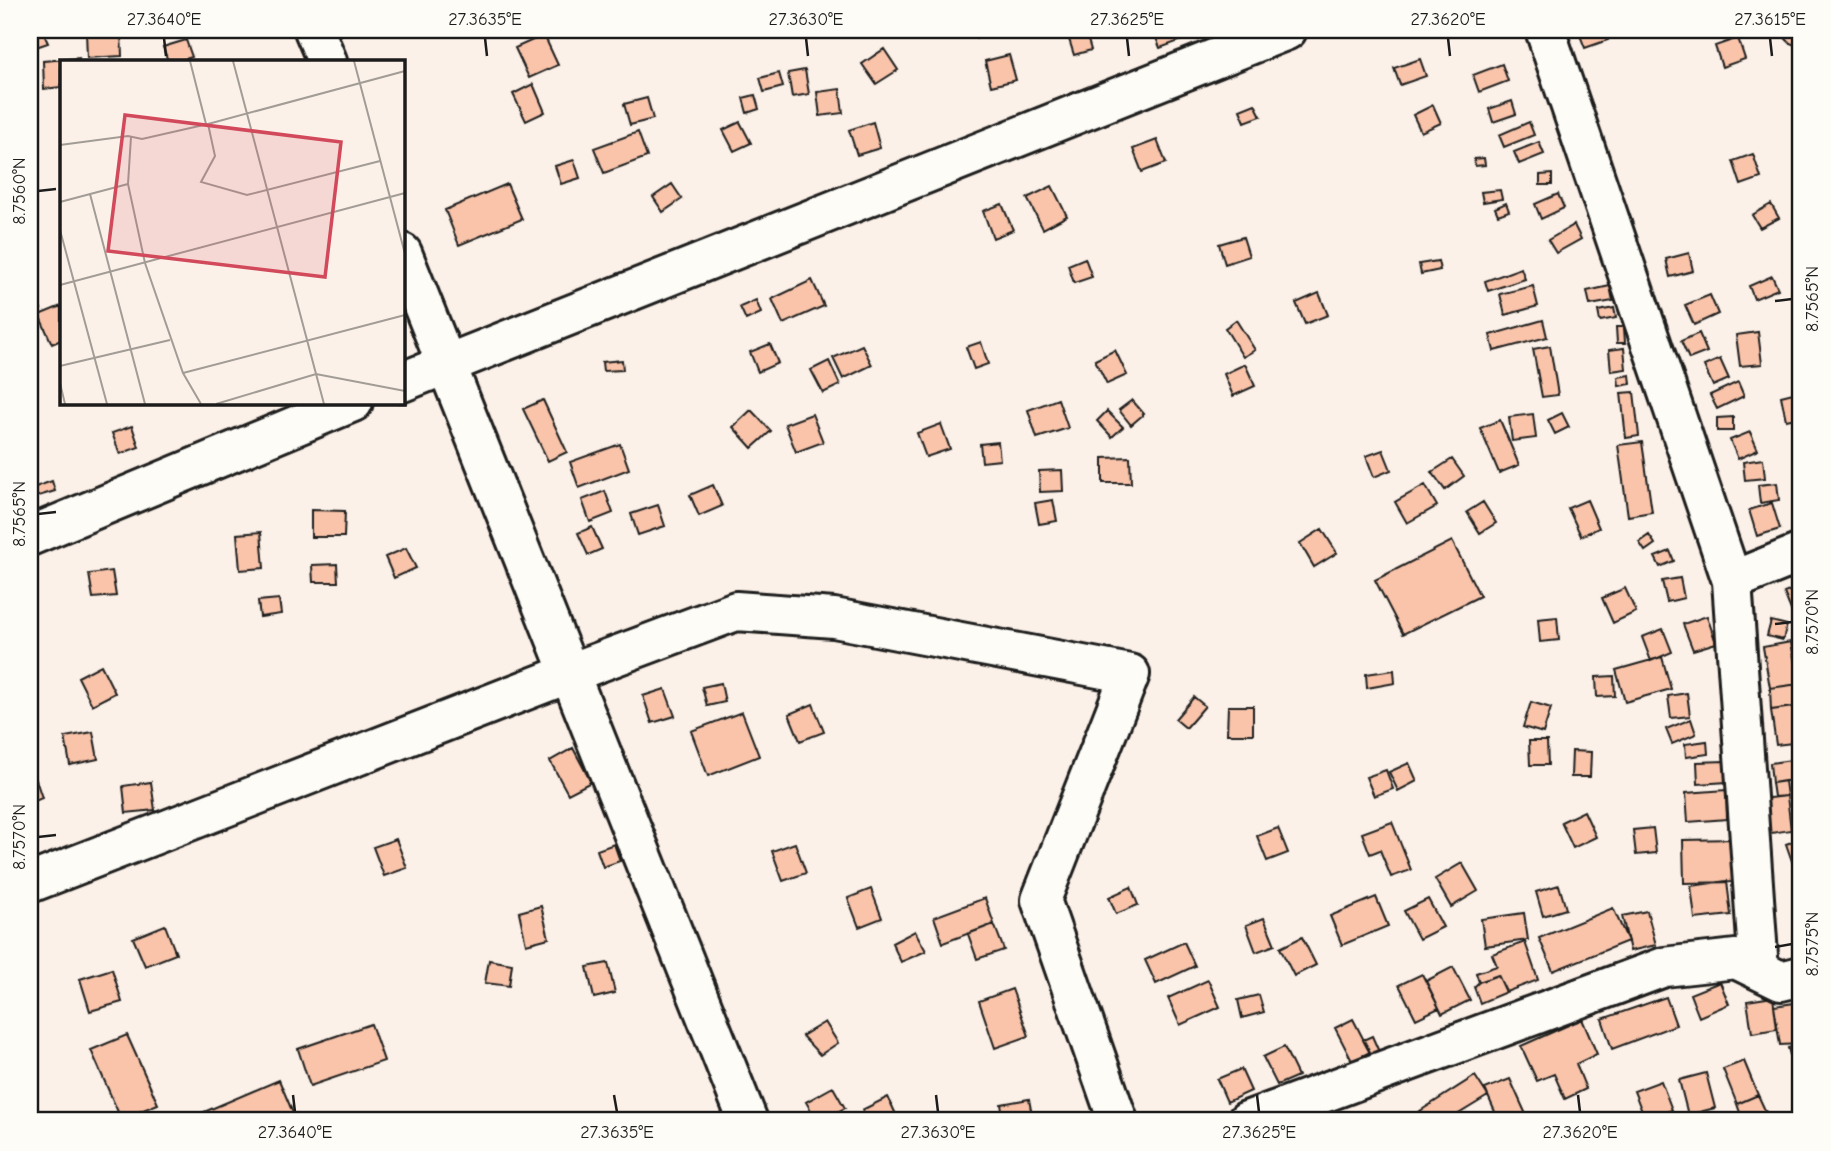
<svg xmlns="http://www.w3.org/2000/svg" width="1831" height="1151" font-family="'Comic Neue',sans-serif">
<rect width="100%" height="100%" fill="#fcf1e8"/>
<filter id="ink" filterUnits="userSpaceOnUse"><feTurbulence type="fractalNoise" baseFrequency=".0143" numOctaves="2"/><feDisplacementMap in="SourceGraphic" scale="14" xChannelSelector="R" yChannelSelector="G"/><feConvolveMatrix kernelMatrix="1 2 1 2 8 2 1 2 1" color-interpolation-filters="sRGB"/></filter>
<g filter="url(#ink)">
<path fill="#f9c4aa" stroke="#1c1c1c" stroke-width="2" d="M30,30h12l6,13 -18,6z
M121,30l1,26 -35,2 -1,-27z
M974,30h26l-23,8z
M1085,30l6,20 -17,5 -6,-19z
M1153,30h29l3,9 -25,9z
M1578,30h26l4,10 -23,8z
M1784,30h17v15h-6l-5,-2 -4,-4z
M544,35l14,30 -29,13 -14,-30z
M1738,38l7,21 -23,8 -7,-21z
M186,40l6,17 -14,4h-10l-5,-14z
M884,49l14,21 -22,14 -14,-20z
M1009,55l7,25 -25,6 -6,-25z
M79,58l-1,3h-17v26l-17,2 -1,-28z
M1420,59l6,17 -26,9 -6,-17z
M1502,64l6,17 -29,11 -6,-17z
M805,70l4,24 -17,3 -4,-24z
M779,73l4,14 -19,5 -4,-14z
M533,84l12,28 -19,9 -13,-27z
M840,89l3,24 -23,3 -3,-24z
M755,95l4,14 -12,4 -4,-15z
M647,98l6,21 -23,6 -6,-21z
M1512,101l4,13 -23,8 -4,-13z
M1255,104l6,12 -16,6 -5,-12z
M1433,105l8,18 -20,9 -8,-17z
M740,122l11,21 -17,8 -11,-21z
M873,122l7,26 -23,7 -8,-25z
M1529,122l5,13 -30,12 -5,-12z
M638,132l9,25 -43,16 -10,-25z
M1157,140l9,23 -24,9 -9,-23z
M1539,142l5,12 -25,10 -5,-12z
M1753,154l8,24 -20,7 -8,-24z
M1484,158l1,7 -10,1 -1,-7z
M574,160l6,18 -19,6 -6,-18z
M1552,174v11h-12v-10z
M507,184l15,35 -63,26 -14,-35z
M672,184l10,15 -19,13 -10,-15z
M1052,186l15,30 -24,13 -16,-31z
M1500,190l2,9 -19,3 -2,-10z
M1558,194l6,14 -23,11 -6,-15z
M1506,203l3,8 -11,4 -3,-7z
M1002,204l11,26 -20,8 -10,-27z
M1771,204l8,14 -19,10 -8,-13z
M1574,225l7,14 -25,14 -8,-13z
M1243,237l6,19 -24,8 -6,-20z
M1689,253l4,18 -23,6 -4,-18z
M1085,258l7,19 -18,6 -6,-18z
M1438,261l2,9 -19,4 -2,-10z
M1521,268l4,11 -37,12 -3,-10z
M1772,276l6,13 -24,10 -5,-13z
M812,280l12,26 -41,18 -11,-25z
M1533,286l5,20 -33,9 -5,-21z
M1610,286l3,15 -23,4 -3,-14z
M1319,293l9,22 -23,9 -9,-21z
M1710,295l8,19 -24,11 -9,-20z
M35,296l6,13 -11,4v-14z
M756,300l5,13 -15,7 -6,-13z
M61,306v34l-9,4 -13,-29z
M1614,308l2,10 -16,3 -2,-10z
M1236,320l19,30 -12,7 -18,-29z
M1543,320l4,17 -53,14 -4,-16z
M1616,327h8l1,16h-8z
M1758,332l4,32 -22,2 -4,-31z
M1699,333l8,19 -18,7 -8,-18z
M981,342l7,22 -14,5 -8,-22z
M770,344l8,19 -20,9 -8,-20z
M862,345l10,20 -29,14 -10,-21z
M1550,346l8,49 -16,2 -9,-48z
M1624,348l2,21 -15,2 -2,-21z
M1115,350l12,25 -20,9 -12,-24z
M1720,359l9,20 -16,7 -9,-20z
M622,360l1,10 -20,1 -1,-9z
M829,361l11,24 -17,8 -12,-23z
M1245,364l10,22 -22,10 -9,-22z
M1630,375l1,9 -12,2 -1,-9z
M1738,382l6,14 -27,13 -7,-14z
M1801,391v26l-15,3 -5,-24z
M1634,392l5,44 -13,2 -5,-45z
M1058,399l10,29 -31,10 -9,-28z
M543,400l24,52 -19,9 -25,-52z
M1132,400l12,14 -13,11 -12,-15z
M751,410l20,21 -19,17 -19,-21z
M1107,411l16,16 -11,10 -15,-16z
M1562,413l7,14 -14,7 -7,-14z
M812,414l11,28 -27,10 -11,-28z
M1533,414l3,24 -24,3 -3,-24z
M1733,417v14h-16v-13z
M1500,420l19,45 -20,8 -19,-45z
M941,424l9,25 -24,8 -9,-24z
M132,426l7,21 -19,7 -8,-21z
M1750,432l8,18 -20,9 -8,-19z
M998,442l2,18 -18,2 -2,-18z
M1642,442l10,70 -24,4 -10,-71z
M620,444l9,25 -50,19 -9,-26z
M1383,450l8,20 -17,7 -8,-21z
M1130,457l1,26h-28v-25z
M1452,459l12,17 -19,14 -13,-18z
M1763,459l2,19 -20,2 -2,-18z
M1062,470l1,21 -23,1 -1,-21z
M52,481l3,10 -23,7 -2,-9z
M1777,483l2,17 -19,3 -2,-18z
M713,485l9,21 -23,10 -9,-21z
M1425,485l12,21 -30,17 -12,-21z
M605,491l8,22 -23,9 -8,-22z
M1053,500l4,21 -18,3 -4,-21z
M1587,500l12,28 -18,8 -13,-28z
M1483,502l13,21 -16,10 -13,-21z
M1772,503l8,26 -23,7 -8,-26z
M658,505l7,21 -27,9 -7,-21z
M1796,506h5v24l-4,1z
M311,510l34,1 -1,26h-33z
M592,527l10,22 -14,6 -10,-22z
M1322,529l15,24 -23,14 -14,-24z
M261,532l3,36 -24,2 -3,-36z
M1649,535l6,9 -10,7 -6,-9z
M1452,541l28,55 -77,38 -28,-54z
M406,548l10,20 -22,10 -9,-21z
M1670,551l4,10 -14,6 -5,-10z
M337,564l1,18h-25l-1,-17z
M112,571l4,25 -23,2 -4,-24z
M1680,578l4,20 -17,4 -5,-21z
M1801,586v31l-6,3 -11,-27z
M1625,588l11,24 -23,11 -11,-25z
M279,599l2,15 -21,3 -2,-16z
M1707,616l9,27 -23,7 -10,-26z
M1557,617l2,23 -19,2 -2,-23z
M1771,621l16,4 -4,15 -16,-4z
M1663,629l9,23 -21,9 -9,-24z
M1791,642l8,42 -29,4 -7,-41z
M1662,657l9,32 -46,13 -9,-32z
M101,665l14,28 -23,12 -14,-28z
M1394,670l1,13 -28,5 -1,-14z
M1614,676l1,20 -18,1 -1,-20z
M721,683l4,19 -18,4 -5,-19z
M1799,684l2,22 -30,4 -1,-22z
M665,689l10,27 -23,7 -9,-27z
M1687,693l3,23 -19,2 -3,-22z
M1194,697l11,9 -19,22 -11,-9z
M1531,702l20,6 -8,25 -20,-6z
M813,704l11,28 -24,9 -11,-27z
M1228,706h25v28h-26z
M1801,706v36l-25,3 -5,-35z
M742,712l17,44 -51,20 -17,-45z
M1691,719l5,15 -24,10 -6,-15z
M93,732l5,27 -28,6 -5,-28z
M1529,741h18l1,24h-18z
M1707,741l1,13 -22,3 -1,-13z
M573,748l18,34 -23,12 -18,-33z
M1572,751l19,1 -1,25h-19z
M1792,760l2,20 -22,3 -2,-20z
M1725,761l2,21 -29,2 -1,-22z
M1409,763l8,18 -19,10 -9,-19z
M1386,770l7,19 -19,7 -8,-19z
M33,771l9,27 -12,5v-31z
M1785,781l2,15 -13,1 -2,-14z
M151,782l4,28 -29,3 -3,-27z
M1726,790l1,29 -39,3 -2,-29z
M1787,796l4,34 -27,4 -4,-35z
M1584,811l12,26 -23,11 -12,-26z
M1392,822l19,48 -20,7 -11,-27 -10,4 -8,-21z
M1278,828l10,25 -21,8 -10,-25z
M1653,828l3,25 -20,2 -3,-25z
M396,839l11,29 -23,8 -11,-29z
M1735,839l1,43 -52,1 -1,-43z
M1801,839v22l-8,3 -7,-20z
M795,843l11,30 -23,8 -11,-30z
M614,844l6,17 -17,6 -6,-17z
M1462,863l16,28 -27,16 -16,-28z
M1801,863v25h-5l-3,-24z
M1727,881l4,34 -36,4 -4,-33z
M1559,885l7,24 -23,7 -7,-24z
M1131,887l7,18 -22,9 -7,-17z
M1796,888h5v23h-3z
M871,889l11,29 -23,9 -11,-29z
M1376,897l12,29 -46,19 -12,-29z
M985,898l9,26 -51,19 -9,-26z
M1428,899l15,28 -24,12 -15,-28z
M541,906l8,32 -23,6 -7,-32z
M1613,908l15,33 -75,30 -14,-33z
M1647,911l9,34 -26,6 -8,-35z
M1524,913l4,27 -43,6 -4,-27z
M1264,918l11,27 -19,7 -10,-27z
M994,924l10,26 -27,9 -9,-25z
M165,925l11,29 -31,12 -12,-28z
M915,931l11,20 -25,11 -9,-19z
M1302,937l14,28 -22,11 -14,-28z
M1184,942l11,24 -39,18 -11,-24z
M1525,942l13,38 -32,12 -8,-17 -19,7 -3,-9 21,-7 -5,-12z
M489,960l23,4 -3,22 -24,-3z
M608,963l7,30 -21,5 -7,-31z
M1453,967l17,33 -28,14 -16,-33z
M112,969l10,33 -32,9 -10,-32z
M1422,974l17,34 -23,11 -17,-34z
M1498,975l8,17 -26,11 -6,-16 5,-5z
M1208,980l12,27 -40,18 -12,-27z
M1720,982l9,22 -30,13 -9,-23z
M1012,989l17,47 -34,12 -16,-47z
M1259,995l5,17 -22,6 -4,-18z
M1666,997l10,28 -64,24 -10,-30z
M1773,997l4,32 -25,4 -5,-32z
M1801,1002v42l-21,1 -6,-39z
M1353,1019l17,33 -18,9 -17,-33z
M1582,1019l15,35 -21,10 10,25 -21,10 -11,-25 -17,7 -16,-35z
M825,1022l13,21 -18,12 -18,-19z
M371,1024l13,37 -74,25 -12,-37z
M127,1035l31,69 -37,15 -30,-69z
M1372,1036l8,18 -8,3 -9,-17z
M1801,1045v33l-4,1 -9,-31z
M1284,1047l14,29 -21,9 -14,-28z
M1744,1061l14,34 -21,9 -14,-35z
M1241,1069l10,22 -24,11 -10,-23z
M1706,1073l9,35 -27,7 -9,-35z
M1475,1076l13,20 -41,25h-21l-6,-10z
M1510,1079l19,42h-30l-11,-25 -3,-7z
M279,1080l17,40 -113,1z
M1661,1081l11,29 -27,9 -11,-28z
M833,1087l12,21 -24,13h-4l-11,-19z
M1758,1095l12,26h-27l-6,-17z
M888,1097l11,24h-32l-5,-11z
M1029,1099l4,22h-29l-3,-17z
M1420,1111l6,10h-23z"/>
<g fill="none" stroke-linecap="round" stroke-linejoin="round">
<defs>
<path id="minor" d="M314,30l13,31
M1545,30l187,551 27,389
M402,253l346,868
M402,382l885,-352
M30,536l323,-134
M1732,581l69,-28
M30,883l540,-210 166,-62 98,7 296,56 -89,226 77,221
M1247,1121l417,-154 72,-8 45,22 20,-5"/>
</defs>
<use href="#minor" stroke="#1c1c1c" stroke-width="44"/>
<use href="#minor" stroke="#fdfcf7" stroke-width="38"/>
</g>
</g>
<path fill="none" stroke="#1c1c1c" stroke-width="2.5" d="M164,38l2,18M485,38l2,18M806,38l2,18M1127,38l2,18M1448,38l2,18M1770,38l2,18M38,191l18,-2M1775,301l17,-2M38,514l18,-2M1775,624l17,-2M38,837l18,-2M1775,947l17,-3M293,1095l2,17M614,1095l3,17M936,1095l2,17M1257,1095l2,17M1578,1095l2,17"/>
<g transform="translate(60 60)">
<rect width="345" height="345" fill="#fcf1e8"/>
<path fill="none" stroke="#a29c96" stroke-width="2" d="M130,1l16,63M173,1l91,343M294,1l51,193M148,64l197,-53M71,77l-3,47 17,79 38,110 18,31M0,85l68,-9 14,3 66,-15 7,32 -14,26 46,13 133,-34M30,134l55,210M0,142l68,-18M0,170l47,174M0,225l345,-92M0,306l110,-26M123,313l222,-58M0,323l5,21M156,344l100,-30 89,17"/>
<path fill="#d1495b" fill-opacity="0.15" stroke="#d1495b" stroke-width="3.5" d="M65,55l216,27 -16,135 -217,-26z"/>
<rect width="345" height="345" fill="none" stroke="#1c1c1c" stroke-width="3.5"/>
</g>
<rect width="1831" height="1151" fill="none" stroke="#fdfcf7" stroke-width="77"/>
<rect x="38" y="38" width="1754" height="1074" fill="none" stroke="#1c1c1c" stroke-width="2.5"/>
<g font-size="18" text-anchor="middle" fill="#1c1c1c">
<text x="164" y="25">27.3640°E</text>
<text x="485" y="25">27.3635°E</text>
<text x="806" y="25">27.3630°E</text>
<text x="1127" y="25">27.3625°E</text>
<text x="1448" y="25">27.3620°E</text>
<text x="1770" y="25">27.3615°E</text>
<text transform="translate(19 191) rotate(-90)" y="6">8.7560°N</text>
<text transform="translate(1812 299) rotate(-90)" y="6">8.7565°N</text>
<text transform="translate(19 514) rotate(-90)" y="6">8.7565°N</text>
<text transform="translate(1812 622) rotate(-90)" y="6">8.7570°N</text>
<text transform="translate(19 837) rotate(-90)" y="6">8.7570°N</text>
<text transform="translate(1812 944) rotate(-90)" y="6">8.7575°N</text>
<text x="295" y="1138">27.3640°E</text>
<text x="617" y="1138">27.3635°E</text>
<text x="938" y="1138">27.3630°E</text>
<text x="1259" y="1138">27.3625°E</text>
<text x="1580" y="1138">27.3620°E</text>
</g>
</svg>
